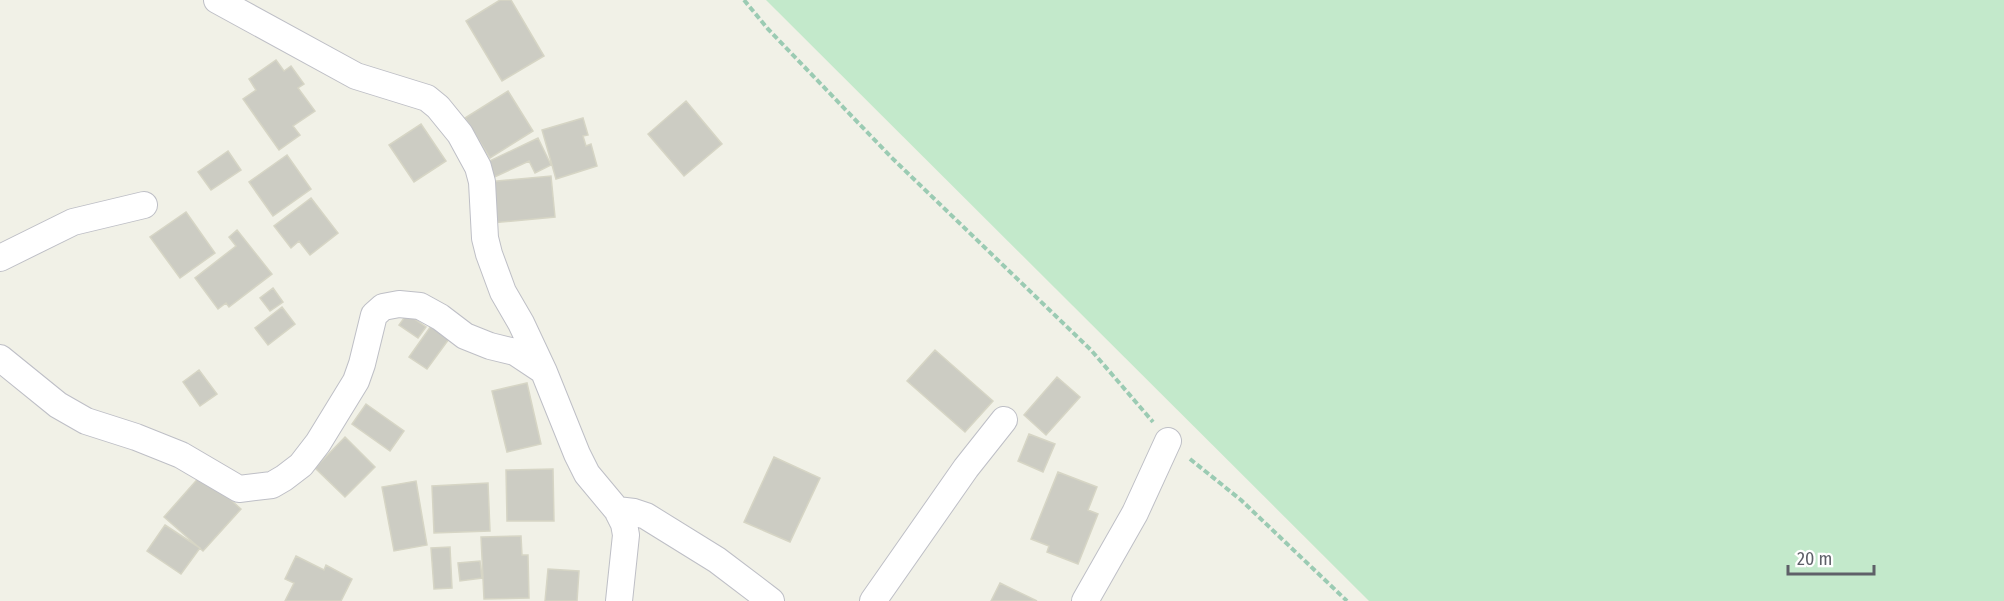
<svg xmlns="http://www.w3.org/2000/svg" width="2004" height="601" font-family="'Fira Sans Condensed',sans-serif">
<rect width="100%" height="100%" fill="#f1f1e7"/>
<path fill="#c3e9cb" d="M766,0h1238v601h-635z"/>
<path fill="#ccccc3" stroke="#d6d5c5" stroke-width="1.5" d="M500,0h11l33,56 -42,25 -36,-60z
M276,60l8,11 7,-5 13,18 -6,4 17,23 -22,15 7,9 -21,15 -36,-51 13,-9 -7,-11z
M508,91l25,40 -43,27 -25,-40z
M686,101l36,43 -38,32 -36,-42z
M583,118l5,17 -5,1 3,10 5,-2 6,22 -41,13 -14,-49z
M421,124l25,37 -32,21 -25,-37z
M538,138l13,27 -16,8 -6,-12 -41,19 -7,-15z
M228,151l13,19 -30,20 -13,-18z
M287,155l24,34 -38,27 -24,-34z
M551,176l4,41 -64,6 -4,-41z
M311,198l27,35 -28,22 -11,-14 -8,7 -17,-22z
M186,212l29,41 -35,25 -30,-41z
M237,230l35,44 -43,33 -3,-4 -8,6 -23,-31 41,-32 -7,-9z
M273,288l10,14 -13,9 -10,-13z
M282,307l13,17 -27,21 -13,-17z
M407,314l19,13 -8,11 -19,-13z
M431,326l18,13 -22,30 -18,-12z
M935,350l58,51 -28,31 -58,-51z
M199,370l18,24 -17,12 -17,-24z
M1057,377l23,20 -34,38 -22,-20z
M527,383l14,61 -34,8 -15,-61z
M366,404l38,27 -14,20 -38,-27z
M1029,434l26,10 -12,28 -25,-11z
M345,437l30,30 -30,30 -30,-29z
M774,457l46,21 -30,64 -46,-20z
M553,469l1,52h-47l-1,-51z
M1058,472l39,15 -9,23 10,4 -20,50 -31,-12 2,-6 -18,-7z
M202,474l39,35 -38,42 -39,-34z
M416,481l11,64 -33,6 -12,-64z
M488,483l2,48 -56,2 -2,-47z
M165,525l35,23 -19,26 -34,-23z
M521,536l1,19h6l1,43 -45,1 -3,-62z
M450,547l2,41 -18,1 -3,-41z
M296,556l28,14 2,-5 26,14 -11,22h-56l9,-18 -9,-4z
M480,561l2,17 -22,3 -2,-18z
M548,569l31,2 -2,30h-32z
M1000,583l37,18h-46z"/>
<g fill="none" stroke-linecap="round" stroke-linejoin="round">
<defs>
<path id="minor" d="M217,0l139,76 71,22 11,9 22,27 18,33 4,15 3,56 4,16 14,38 18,31 23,49 33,82 10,20 30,36 7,14 2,11 -7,66
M0,258l73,-36 71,-17
M0,358l58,47 28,16 50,16 45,18 58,34 33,-4 12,-7 17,-13 17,-22 38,-62 6,-17 12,-49 9,-8 16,-3 21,2 20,11 25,19 25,10 25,6 27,18
M617,510l17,2 12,4 71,44 54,41
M873,601l93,-133 38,-48
M1085,601l50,-88 33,-72"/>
</defs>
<use href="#minor" stroke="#bebfc6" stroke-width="28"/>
<path stroke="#9bcbb3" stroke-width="4" stroke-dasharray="6 3" stroke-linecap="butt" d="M744,0l24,29 123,128 200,193 62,72
M1190,459l51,41 106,101"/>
<use href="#minor" stroke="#fff" stroke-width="26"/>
</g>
<path d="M1788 565v9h86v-9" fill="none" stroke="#5e6068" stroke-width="3"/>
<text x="1797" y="565" font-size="18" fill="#5e6068" stroke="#ffffff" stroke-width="4.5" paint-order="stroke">20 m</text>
</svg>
